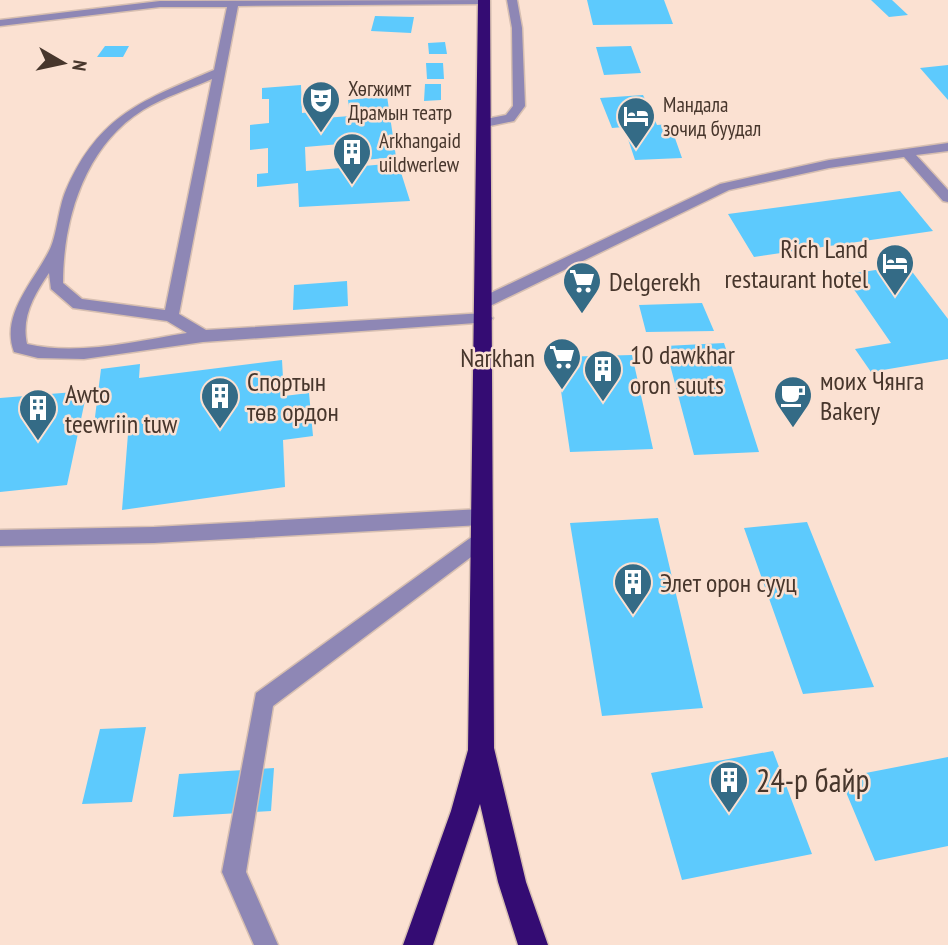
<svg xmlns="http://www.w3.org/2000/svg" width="948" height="945" font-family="'PT Sans Narrow',sans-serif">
<rect width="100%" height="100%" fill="#fbe1d2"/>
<path fill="#5dcafd" d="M587,0h77l9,24 -80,1z
M871,0h21l16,15 -19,2z
M375,16l39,1 -3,16 -40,-2z
M445,42l2,12h-18l-1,-11z
M105,46h24l-6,11h-26z
M631,46l10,27 -37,2 -8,-28z
M426,63h17l1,16h-17z
M948,65v35l-28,-32z
M425,84h16v16l-17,1z
M301,85l1,28 10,-1v7l38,-3 -2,-16 39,-4 9,61 -42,4 -2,-18 -47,4 1,24 92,-8 12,38 -111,6 -1,-24 -41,4v-13l11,-1v-25l-18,2v-25l19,-2v-24h-7v-11z
M643,95l14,30 13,-1 12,34 -47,2 -11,-33 -12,1 -12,-30z
M900,191l33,40 -179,26 -26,-43z
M907,265l41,54v40l-77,13 -16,-23 36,-6 -47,-68z
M347,281l1,25 -55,4 1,-25z
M702,303l12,28 -68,1 -7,-27z
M724,343l35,109 -65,3 -29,-109z
M632,355l21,94 -83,3 -14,-95z
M282,360l2,36 25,-3 4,43 -30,4 2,47 -163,23 7,-89 -35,4 7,-56 39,-5 -1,14z
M87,391l-20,94 -67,7v-94z
M658,518l45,190 -101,8 -32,-193z
M807,522l29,72 38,93 -71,7 -59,-166z
M146,727l-14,75 -50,2 18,-75z
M773,751l39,103 -130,26 -31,-107z
M948,757v89l-73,15 -35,-83z
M274,768l-3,43 -98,6 6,-43z"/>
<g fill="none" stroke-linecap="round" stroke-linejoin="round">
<defs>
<path id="minor" d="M488,0l-4,4 -246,2 -59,308 27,16 279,-17 8,5 -3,4 -287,20 -119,17 -46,-1 -24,-6c-14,-37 20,-71 35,-101 8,-14 9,-43 17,-61 33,-76 78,-90 148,-120l13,-63h-67l-160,19v-6l160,-19zM212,79l-47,231 -83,-11 -19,-16c0,-64 22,-137 80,-173 22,-13 46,-21 69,-31zM49,273l2,16 22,19 94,13 20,12c-51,8 -109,23 -160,11 -6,-27 7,-49 22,-71z
M507,0h10l5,28 3,78 -11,15 -29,6 -4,-1v-6l25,-5 7,-9 -1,-78z
M948,143v8l-32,4 32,35v12l-5,-1 -39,-44 -75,11 -100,22 -239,116h-10l-2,-4 2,-4 240,-114 109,-24z
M481,509l6,3 3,5 -3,5 -6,3 -327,18 -154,3v-16l154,-3z
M480,531l7,2 2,6 -2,6 -214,161 -27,166 32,73h-24l-32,-73 34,-179z"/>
<path id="highway" d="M478,0h12l4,748 32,134 22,63h-30l-20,-63 -18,-78 -47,141h-30l48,-134 17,-61z"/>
</defs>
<use href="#minor" stroke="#d7bfb1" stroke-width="3"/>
<use href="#highway" stroke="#d7bfb1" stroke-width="3"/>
<use href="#minor" fill="#8e87b5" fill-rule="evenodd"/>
<use href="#highway" fill="#340c73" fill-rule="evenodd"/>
</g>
<defs>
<symbol id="theatre-pin" viewBox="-11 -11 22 30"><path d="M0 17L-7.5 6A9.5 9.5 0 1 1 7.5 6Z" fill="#346b86" stroke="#fbe1d2"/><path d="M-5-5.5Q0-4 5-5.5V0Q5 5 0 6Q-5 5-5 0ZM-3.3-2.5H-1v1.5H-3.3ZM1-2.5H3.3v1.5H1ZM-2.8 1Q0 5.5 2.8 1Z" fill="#fff"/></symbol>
<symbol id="hotel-pin" viewBox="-11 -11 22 30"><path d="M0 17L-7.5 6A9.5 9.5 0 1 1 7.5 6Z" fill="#346b86" stroke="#fbe1d2"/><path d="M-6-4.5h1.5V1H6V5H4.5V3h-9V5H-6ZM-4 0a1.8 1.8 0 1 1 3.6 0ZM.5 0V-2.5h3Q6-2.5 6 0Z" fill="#fff"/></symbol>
<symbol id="building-pin" viewBox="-11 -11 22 30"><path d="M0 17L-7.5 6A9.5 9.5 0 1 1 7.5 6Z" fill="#346b86" stroke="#fbe1d2"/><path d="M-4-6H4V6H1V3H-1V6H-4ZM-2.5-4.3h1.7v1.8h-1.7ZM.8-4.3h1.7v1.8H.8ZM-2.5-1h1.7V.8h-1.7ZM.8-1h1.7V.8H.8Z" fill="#fff"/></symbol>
<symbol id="supermarket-pin" viewBox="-11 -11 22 30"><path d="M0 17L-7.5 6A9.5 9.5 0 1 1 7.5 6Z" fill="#346b86" stroke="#fbe1d2"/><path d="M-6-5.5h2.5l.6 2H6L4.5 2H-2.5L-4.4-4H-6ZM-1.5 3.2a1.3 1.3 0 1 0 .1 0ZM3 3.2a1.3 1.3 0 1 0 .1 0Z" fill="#fff"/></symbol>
<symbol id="cafe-pin" viewBox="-11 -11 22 30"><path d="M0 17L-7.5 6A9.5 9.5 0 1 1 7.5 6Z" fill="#346b86" stroke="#fbe1d2"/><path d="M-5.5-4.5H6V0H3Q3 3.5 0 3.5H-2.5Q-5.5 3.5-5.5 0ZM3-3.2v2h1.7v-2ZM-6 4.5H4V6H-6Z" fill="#fff"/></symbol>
</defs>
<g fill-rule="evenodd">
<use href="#theatre-pin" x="299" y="78" width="44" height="60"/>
<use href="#hotel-pin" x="614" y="94" width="44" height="60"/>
<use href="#building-pin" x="330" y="130" width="44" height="60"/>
<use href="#hotel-pin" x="873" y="241" width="44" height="60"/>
<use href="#supermarket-pin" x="560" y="259" width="44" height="60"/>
<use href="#supermarket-pin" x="540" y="335" width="44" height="60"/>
<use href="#building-pin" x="581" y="347" width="44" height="60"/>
<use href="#cafe-pin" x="771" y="373" width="44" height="60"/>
<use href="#building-pin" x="198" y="374" width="44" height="60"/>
<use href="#building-pin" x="16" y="386" width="44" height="60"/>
<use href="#building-pin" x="611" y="560" width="44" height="60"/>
<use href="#building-pin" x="707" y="758" width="44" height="60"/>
</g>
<g text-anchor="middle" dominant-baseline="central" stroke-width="5" stroke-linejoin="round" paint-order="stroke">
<g font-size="21" fill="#47362c" stroke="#fbe1d2" text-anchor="start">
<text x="348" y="88">Хөгжимт<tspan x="348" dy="24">Драмын театр</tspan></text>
<text x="663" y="104">Мандала<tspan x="663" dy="24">зочид буудал</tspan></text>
<text x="379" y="140">Arkhangaid<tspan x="379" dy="24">uildwerlew</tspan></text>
</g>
<g font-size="26" fill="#47362c" stroke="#fbe1d2" text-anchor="start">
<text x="868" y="248" text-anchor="end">Rich Land<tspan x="868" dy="30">restaurant hotel</tspan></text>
<text x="609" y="281">Delgerekh</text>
<text x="630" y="354">10 dawkhar<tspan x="630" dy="30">oron suuts</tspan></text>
<text x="535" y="357" text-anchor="end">Narkhan</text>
<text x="820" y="380">моих Чянга<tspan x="820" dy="30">Bakery</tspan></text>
<text x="247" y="381">Спортын<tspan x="247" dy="30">төв ордон</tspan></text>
<text x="65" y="393">Awto<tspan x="65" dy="30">teewriin tuw</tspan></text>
<text x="660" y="582">Элет орон сууц</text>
</g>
<g font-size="32" fill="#47362c" stroke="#fbe1d2" text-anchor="start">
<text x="756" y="780">24-р байр</text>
</g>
</g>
<g transform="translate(63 63) rotate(99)" stroke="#fbe1d2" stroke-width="5" paint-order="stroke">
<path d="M0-5L12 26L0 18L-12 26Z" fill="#47362c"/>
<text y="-10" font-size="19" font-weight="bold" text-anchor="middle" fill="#47362c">N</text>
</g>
</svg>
